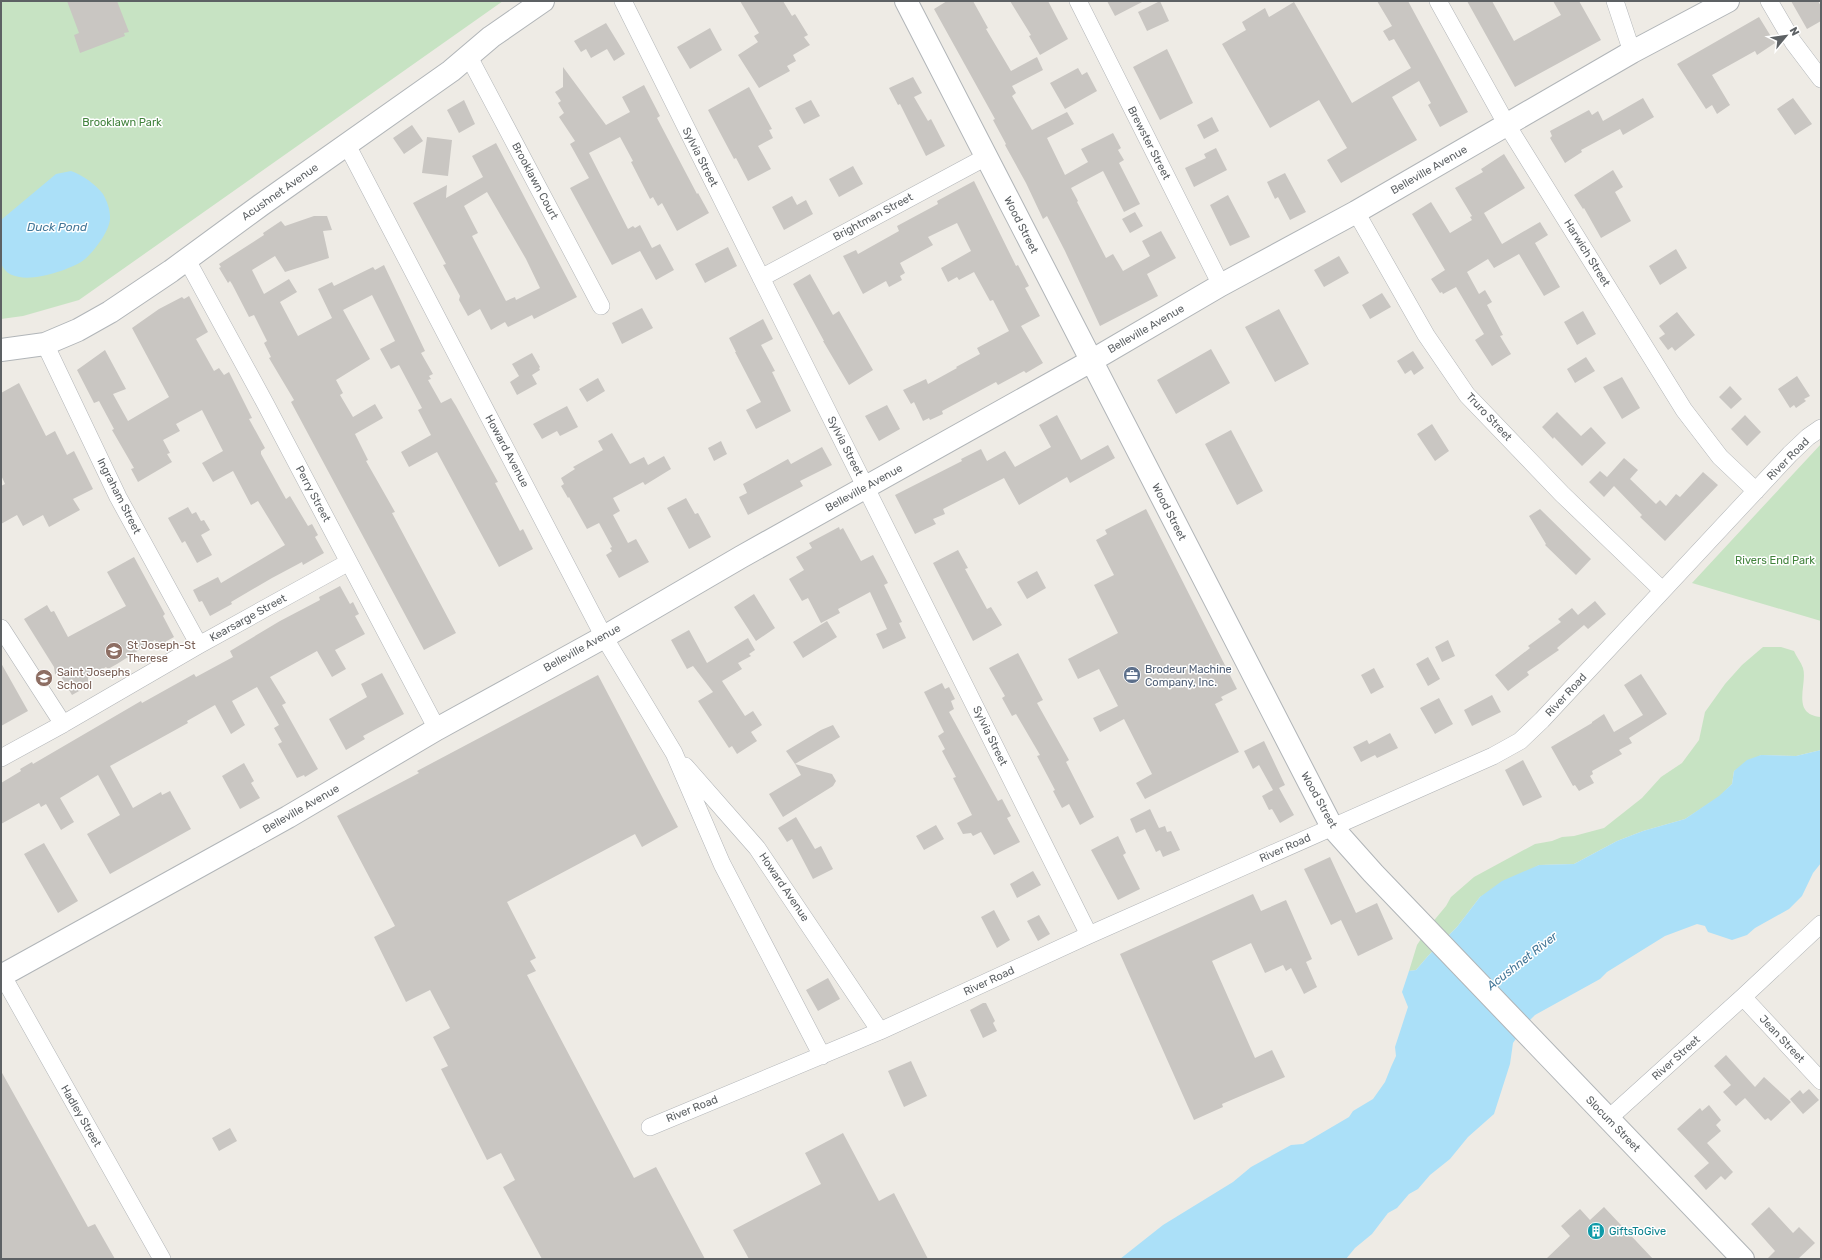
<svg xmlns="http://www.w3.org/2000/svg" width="1822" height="1260" font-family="Rubik,sans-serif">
<rect width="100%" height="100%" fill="#eeebe5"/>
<path fill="#c7e3c3" d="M1,1h502l-424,299 -56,16 -22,3z
M1821,444v177l-129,-38z
M1763,647h18l13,4c2,5 7,11 9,17 5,16 -13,46 18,49v33l-25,6 -35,-1 -27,16 -2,13 -13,13 -34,22 -42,12 -26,10 -43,23 -35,1 -59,32 -23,30 -29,29 -12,14 -7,1 8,-26 14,-21 15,-18 5,-9 23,-20 61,-33 17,-3 10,-4 12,-1 30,-8 38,-30 19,-21 21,-14 17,-23 6,-28 20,-28 17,-19z"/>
<path fill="#abe0f8" d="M71,171c12,4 24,13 32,23 4,7 7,15 7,23 1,13 -18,38 -29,45 -17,10 -71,29 -80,1 -1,-8 0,-33 0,-43l55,-46z
M1821,750v113l-8,10 -11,23 -13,13 -34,19 -8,7 -15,5 -24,-8 -3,-6 -8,-2 -32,12 -58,36 -7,7 -65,36 -9,9 -13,19 -3,21 -16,50 -26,23 -18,22 -20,16 -12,14 -9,5 -12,14 -9,5 -16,21 -17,14 -9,11h-226l43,-34 70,-43 18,-15 40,-22 12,-1 46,-27 4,-6 20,-12 12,-17 6,-15 5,-11 -1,-9 13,-40 -6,-15 7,-21 7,-1 12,-14 29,-29 23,-30 22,-16 37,-16 35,-1 43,-23 26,-10 42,-12 34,-23 13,-12 2,-13 13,-11 14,-5 35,1z"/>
<path fill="#c9c6c2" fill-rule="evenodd" d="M67,1h50l12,31 -5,1 1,3 -45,17 -6,-18 5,-2z
M740,1h43l9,15 3,-2 13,21 -4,2 6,8 -17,10 3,6 -9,5 3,5 -31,17 -21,-33 20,-13 -4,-6 5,-3z
M947,1h26l15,27 -2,1 25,42 26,-14 6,13 -31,16 4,7 -4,3 20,34 35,-18 7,12 -27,14 18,37 23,-13 -7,-13 32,-16 8,15 -3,2 6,10 -5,3 21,41 -16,8 -21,-41 -32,17 7,13 -1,1 29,56 7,-4 10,17 27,-15 -8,-15 19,-10 15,27 -29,16 11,22 -58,30 -35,-75 -18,-35 -4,3 -17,-36 -21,-38 1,-1 -13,-24 2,-1 -61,-110z
M1010,1h38l20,38 -28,16 -11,-19 2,-1z
M1107,1h37l-29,15z
M1160,1l9,20 -22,10 -9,-19z
M1377,1h31l60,111 -28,15 -12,-22 3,-2 -12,-22 -27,16 25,43 -76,43 -14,-23 20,-12 -28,-48 -49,28 -48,-84 24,-14 -4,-8 23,-14 4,9 25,-15 58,101 59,-35 -17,-29 -5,2 -6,-10 9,-5z
M1467,1h25l22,40 47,-26 -8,-14h26l22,39 -86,47z
M1791,1h27l3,5v15l-14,8z
M1759,17l16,26 -18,12 -2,-4 -43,24 18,30 -13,9 -5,-9 -6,4 -29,-45z
M606,23l19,31 -11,7 -7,-12 -16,9 -5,-9 -5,3 -7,-11z
M710,28l12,22 -32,19 -13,-22z
M1167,49l26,54 -33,17 -27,-53z
M563,67l43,58 24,-13 -8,-15 22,-12 16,31 -3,2 40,76 1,-1 11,20 -32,18 -15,-28 -4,3 -5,-9 -3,2 -19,-37 2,-1 -13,-24 -31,16 39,76 5,-3 2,2 5,-3 12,23 8,-4 14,26 -18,10 -16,-29 -28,14 -42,-77 19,-10 -19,-34 5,-3 -16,-24 5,-4 -6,-10 3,-2 -6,-9 8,-5z
M1078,68l4,7 5,-3 10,19 -32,18 -15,-26z
M913,77l9,16 -8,4 14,24 3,-2 14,27 -19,10 -26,-52 -2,1 -9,-17z
M749,87l23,42 -3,1 4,8 -15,8 13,23 -23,12 -12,-23 -2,1 -26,-49z
M1643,98l11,19 -31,18 -3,-6 -39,21 1,2 -17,11 -15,-25 2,-2 -2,-5 39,-21 3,5 6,-4 5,10z
M1793,98l19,26 -17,11 -18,-26z
M464,100l11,24 -16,9 -12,-23z
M811,100l9,16 -16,8 -9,-16z
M1212,117l7,14 -15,8 -7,-14z
M412,125l11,16 -19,13 -11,-16z
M427,137l25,3 -4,36 -26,-3z
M496,143l81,154 -43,22 -2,-4 -24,12 -3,-5 -14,8 -11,-21 -12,7 -9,-16 1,-4 -17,-31 3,-1 -33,-61 34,-18 -1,13 37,-21 -11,-21zM487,192l39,67 14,29 -24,12 -1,-3 -9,4 -34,-65 6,-3 -14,-27z
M1216,148l11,22 -33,17 -9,-19 21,-10 -2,-4z
M1504,154l21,34 -41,25 18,31 38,-22 8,13 -13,8 25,44 -16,9 -25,-42 -25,14 -6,-9 -21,13 12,22 6,-4 7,12 -5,3 16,30 -3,1 11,18 -19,12 -17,-26 9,-6 -28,-47 -13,7 -1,-2 -2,1 -9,-14 14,-9 -33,-56 19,-12 19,31 22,-13 -2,-3 2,-1 -17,-28 28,-16 -2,-3z
M853,166l10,18 -24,13 -10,-18z
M1613,170l10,17 -8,5 16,29 -30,17 -17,-30 -1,1 -9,-14z
M1285,173l21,39 -16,8 -12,-23 -3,2 -8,-17z
M974,181l42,85 2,-1 11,21 -4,2 15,28 -19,10 22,37 -17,10 -2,-2 -26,14 -2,-3 -54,29 1,3 -13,6 -1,-2 -6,3 -9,-19 -3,2 -8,-14 23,-11 2,5 29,-16 -1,-1 24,-13 -3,-6 32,-17 -16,-31 -3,1 -16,-29 -15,8 -2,-3 -9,5 -7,-14 30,-17 -14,-28 -29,14 5,8 -33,18 5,10 -5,3 2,4 -13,7 -3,-6 -23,13 -20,-38 13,-6 2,4 41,-23 -2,-5 41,-22 -1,-3z
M1228,195l22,42 -20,9 -20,-41z
M792,196l5,9 9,-5 7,14 -29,16 -12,-23z
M1135,212l8,14 -13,7 -8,-14z
M314,216h13l5,14 -9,1 6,27 -44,14 -10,-16 -23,14 12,24 25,-15 8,13 -17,10 18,34 34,-18 -14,-29 14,-7 2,4 39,-19 2,3 9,-5 41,86 -4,2 12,21 -4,2 2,3 -3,1 13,23 10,-5 5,8 42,76 -3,1 25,48 3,-2 10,20 -34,18 -62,-115 -28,15 -8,-15 30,-17 -13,-25 4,-2 -23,-43 -8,4 -11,-20 15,-8 -23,-46 -29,15 27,49 -34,21 7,13 -3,2 13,22 22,-13 8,14 -28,16 13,26 -2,1 29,51 -3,1 64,120 -32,17 -133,-248 3,-2 -25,-42 2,-1 -7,-14 3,-2 -13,-26 -5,2 -17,-33 -2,-3 -2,2 -9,-15 2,-1 -2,-3 45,-29 -1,-2 18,-12 4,5z
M728,247l9,19 -32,17 -10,-19z
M1676,249l11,19 -27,17 -11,-19z
M1339,256l10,17 -25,14 -10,-17z
M810,274l23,41 6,-4 34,59 -24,15 -26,-44h1l-31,-57z
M1382,293l9,14 -21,12 -8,-14z
M189,296l19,36 -12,7 18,32 5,-3 5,7 5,-3 23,46 -3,1 16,29 -4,3v3l25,45 4,-3 18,30 4,-2 6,11 -3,2 9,16 -21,12 -1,-3 -30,16 -41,24 1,2 -22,12 -8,-15 -3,1 -6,-12 25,-13 3,6 64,-38 -27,-44 -7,4 -18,-34 -20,11 -11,-19 21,-12 -21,-41 -26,14 4,7 -17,9 7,13 -3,1 5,8 -34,20 -7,-13 3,-1 -22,-38 2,-1 -15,-28 -5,2 -17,-33 28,-20 21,39 -13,5 15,27 41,-24 -37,-69 27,-19 23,-12 2,2z
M642,308l11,20 -31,16 -10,-21z
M1279,309l30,55 -34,18 -30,-55z
M1583,311l13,23 -19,11 -13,-23z
M1677,312l18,23 -20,16 -3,-4 -4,3 -9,-12 6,-4 -6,-8z
M763,319l10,20 -12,6 14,26 -3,1 19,39 -35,18 -10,-19 15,-8 -26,-50h1l-7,-14z
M1211,349l19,34 -54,31 -19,-34z
M1413,351l11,17 -10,7 -3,-5 -6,4 -8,-13z
M532,353l8,14 -1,1 1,2 -8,5 5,9 -20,11 -7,-13 9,-6 -7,-12z
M1586,357l9,14 -20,12 -8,-14z
M1797,376l13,20 -6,3 2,2 -10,7 -2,-3 -4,3 -12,-19z
M1622,377l18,31 -18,11 -19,-32z
M598,378l7,13 -18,11 -8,-13z
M19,383l27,53 9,-5 12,24 7,-4 19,38 -20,10 7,11 -31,17 -6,-12 -20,11 -6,-11 -16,9v-38l4,-2 -4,-9v-82z
M1730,386l12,13 -11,10 -12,-12z
M887,405l13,24 -21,12 -14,-25z
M567,406l11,21 -18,9 -3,-5 -15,8 -9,-15z
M1557,412l24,24 10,-9 15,16 -24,23 -28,-29 -1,2 -11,-12z
M1057,415l24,45 27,-15 7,13 -45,25 -3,-6 -48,28 -15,-27 -61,31 2,5 -12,5 3,5 -21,10 -20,-39 67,-34 -1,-2 20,-10 6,12 18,-10 10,16 36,-20 -12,-22z
M1745,415l16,17 -14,14 -16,-17z
M1432,424l17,27 -14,10 -18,-27z
M1231,430l32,61 -26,14 -32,-61z
M612,433l18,31 14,-7 4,8 16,-9 7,13 -26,16 -2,-3 -30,16 7,13 -7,4 15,28 8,-4 13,23 -30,16 -13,-23 6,-4 -2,-3 2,-1 -13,-24 -12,6 -18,-32 -1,1 -7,-12 3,-2 -3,-6 14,-9 -2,-2 30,-17 -5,-9z
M721,441l6,13 -13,7 -6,-13z
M822,447l10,18 -32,16 3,5 -55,29 -9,-18 8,-4 -4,-9 45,-25 3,5z
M1624,458l14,12 -8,9 26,25 4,-4 6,6 10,-12 4,3 23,-25 15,13 -53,56 -25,-24 2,-2 -28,-29 -10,11 -15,-15 11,-11 7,6z
M686,498l9,16 3,-1 13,24 -22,12 -22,-41z
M188,507l4,7 4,-2 5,9 3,-1 6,10 -9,5 11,20 -15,8 -12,-22 -3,2 -14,-25z
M1146,509l91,180 -16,8 2,3 -8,4 24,48 -94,47 -9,-16 16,-9 -28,-55 -24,13 -7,-14 25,-12 -19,-37 -21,10 -10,-20 50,-26 -24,-48 20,-10 -18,-35 11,-6 -2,-4z
M1540,509l51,50 -15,16 -31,-30 1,-1 -17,-28z
M839,527l1,3 3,-2 18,33 12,-6 15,28 -4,2 18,37 -3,1 7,15 -23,11 -7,-15 11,-5 -17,-37 -32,17 2,4 -19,10 -13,-25 -6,3 -13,-22 15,-9 -8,-13 16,-9 -3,-5z
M958,550l10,18 -3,1 22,40 4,-2 11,18 -29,16 -40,-78z
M134,557l31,57 -2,2 11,21 -16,9 -3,-6 -38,24 -9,5 -2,-2 -18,11v8l-16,9 -12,-20 -5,-1 -1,-7 -30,-48 23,-14 4,7 3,-1 14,26 58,-31 -19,-34z
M1037,571l9,17 -19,11 -10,-17z
M340,586l10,18 3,-2 6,12 -4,2 10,18 -30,16 11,19 -14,8 -15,-26 -47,26 16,26 -4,2 36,64 -13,8 -1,-2 -7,3 -19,-34 4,-2 -8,-14 5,-3 -22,-38 -25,14 13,24 -14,9 -16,-29 -28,16 1,2 -78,43 23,42 28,-16 1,3 8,-4 21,38 -81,45 -23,-40 33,-19 -22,-40 -38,23 14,24 -13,8 -15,-26 -5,3 -2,-4 -38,21v-41l20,-12 -1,-2 12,-7 1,2 108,-63 1,2 52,-29 2,3 37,-20 -3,-6 50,-30 40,-21 -1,-3z
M754,594l21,34 -19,13 -22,-34z
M1595,601l11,13 -18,15 -4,-4 -27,23 2,2 -32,22 2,3 -21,16 -13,-16 35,-27 -2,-2 33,-24 -3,-3 14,-11 6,7z
M827,621l10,16 -34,21 -10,-16z
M689,630l18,33 41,-25 7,12 -6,4 2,2 -13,7 4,6 -20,12 23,35 8,-5 9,14 -11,7 6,9 -20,13 -5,-8 -3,2 -31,-47 15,-9 -20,-26 -6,3 -16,-29z
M1448,640l7,16 -13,6 -7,-15z
M1018,653l25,47 -6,3 32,57 -3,2 28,55 -14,8 -11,-21 -7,4 -9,-17 2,-1 -18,-34 3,-1 -24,-41 -4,2 -10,-18 3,-2 -16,-28z
M1428,657l12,22 -12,7 -12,-22z
M1,663l27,48 -27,15z
M1374,668l10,19 -13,7 -10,-19z
M382,673l22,41 -41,22 2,3 -19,11 -17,-31 38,-22 -6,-13z
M1641,674l26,40 -38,24 3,5 -13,7 3,4 -30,17 1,3 -3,2 4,7 -15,8 -4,-6 -2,1 -22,-39 41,-24v-1l12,-8 10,18 29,-17 -19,-30z
M598,675l80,152 -36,20 -7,-13 -128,68 29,56 -6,3 6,10 -9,4 107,203 22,-11 49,92h-163l-39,-72 12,-7 -14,-27 -14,7 -46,-91 7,-3 -15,-29 17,-9 -20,-38 -24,12 -32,-65 21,-11 -58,-110 82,-43 -2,-2z
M942,683l3,6 4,-2 6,12 -4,2 3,8 -5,3 49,89 4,-2 9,17 -4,2 13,24 -26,13 -13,-23 -8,4 -2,-3 -8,1 -6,-11 15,-8 -19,-37 3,-1 -14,-26 3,-2 -7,-13 6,-4 -20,-40z
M1492,695l9,17 -29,14 -8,-16z
M1439,698l14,26 -18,10 -15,-26z
M833,725l7,12 -45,27 -9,-13 35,-21z
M1390,733l8,15 -21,10 -2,-3 -14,7 -8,-15 14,-7 2,4z
M1264,741l21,44 -6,3 15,27 -14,8 -8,-14 -3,1 -7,-14 11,-6 -14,-25 -6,4 -9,-18z
M1523,760l19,37 -19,9 -18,-36z
M244,763l10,18 -3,2 9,15 -20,11 -18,-33z
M795,764l37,10 4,7 -3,5 -50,31 -14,-23 32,-19z
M1150,809l9,19 6,-2 2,6 4,-1 9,19 -17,7 -3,-7 -4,2 -11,-23 -9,4 -6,-14z
M796,817l19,32 6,-3 12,23 -20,10 -21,-40 -5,3 -9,-14z
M936,825l8,14 -20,11 -8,-14z
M1118,836l8,17 -3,2 17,34 -22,11 -27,-50z
M44,843l34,58 -20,12 -34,-59z
M1330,857l26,56 21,-10 16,36 -35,17 -17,-36 -10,5 -27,-56z
M1033,871l8,14 -24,13 -7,-14z
M1253,894l8,17 25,-11 26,59 -6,3 11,25 -13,7 -13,-26 -5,3 -3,-6 -18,8 -14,-30 -39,18 43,97 17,-8 13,27 -63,27 1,3 -29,13 -74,-166z
M994,910l16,30 -13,8 -16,-31z
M1039,915l11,19 -12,7 -11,-20z
M828,978l12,21 -22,12 -12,-21z
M983,1003h3l9,18 -2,2 4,8 -14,7 -13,-28z
M1726,1055l29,32 9,-10 27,25 -20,19 -3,-3 -3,2 -20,-22 -9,8 -13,-14 8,-7 -17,-19z
M911,1061l16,35 -23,11 -16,-36z
M1,1071l87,156 7,-3 20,35h-114z
M1809,1089l10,11 -16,14 -13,-15 10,-9 3,4z
M1709,1105l12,15 -5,5 5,6 -14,12 26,29 -8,8 -4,-4 -15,14 -12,-14 15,-13 -32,-34 23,-21 2,3z
M230,1128l7,13 -18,10 -7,-13z
M843,1133l36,68 15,-8 34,66h-179l-16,-29 88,-46 -16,-31z
M1604,1207l49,52h-107l24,-23 -9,-10 19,-17 10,11z
M1769,1207l24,26 6,-6 16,16 -17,16h-31l8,-8 -24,-27z"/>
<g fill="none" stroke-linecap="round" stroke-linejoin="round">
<defs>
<path id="street" d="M623,1l466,934
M1078,1l143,284
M1438,1l69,124 177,285 36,47 36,34
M1615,1l17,51
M1769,1l24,41 28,37
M469,57l132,249
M347,145l257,492 70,116 48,111 100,192
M1356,212l70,123 41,60 95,99 100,96
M187,260l78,143 172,326
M761,278l225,-121
M45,344l73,153 81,148
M1,628l62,96
M1,758l62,-34 136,-79 150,-83
M685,766l72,82 123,183
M1,973l161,286
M1743,997l78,84
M1608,1119l135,-122 78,-73
M650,1127l230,-96 209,-96 404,-179 27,-15 22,-21 248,-266 18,-17 13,-9"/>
<path id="secondary" d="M906,1l426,826 41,46 370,386
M1,350l44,-6 33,-14 32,-18 61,-41 90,-66 190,-134 40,-34 52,-36
M1,976l287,-159 149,-88 167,-92 137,-80 350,-196 130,-76 135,-73 276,-160 96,-51"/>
</defs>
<use href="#street" stroke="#b2b5b8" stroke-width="18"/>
<use href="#secondary" stroke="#b1b5b8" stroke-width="24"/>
<use href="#street" stroke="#fff" stroke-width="17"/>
<use href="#secondary" stroke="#fff" stroke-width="22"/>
</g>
<defs>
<symbol id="school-disc" viewBox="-11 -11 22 22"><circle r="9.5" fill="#8d6e63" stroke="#fff"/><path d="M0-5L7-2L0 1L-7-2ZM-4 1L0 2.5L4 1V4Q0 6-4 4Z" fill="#fff"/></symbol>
<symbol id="office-disc" viewBox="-11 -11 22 22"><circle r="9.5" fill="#5c6f8a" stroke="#fff"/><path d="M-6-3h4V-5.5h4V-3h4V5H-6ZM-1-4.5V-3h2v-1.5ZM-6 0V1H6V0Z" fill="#fff"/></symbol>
<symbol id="building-disc" viewBox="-11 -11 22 22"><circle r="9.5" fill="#0f9aa8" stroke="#fff"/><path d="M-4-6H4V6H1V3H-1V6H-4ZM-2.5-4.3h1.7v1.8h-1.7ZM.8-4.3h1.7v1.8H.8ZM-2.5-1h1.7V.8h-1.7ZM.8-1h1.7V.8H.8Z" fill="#fff"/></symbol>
</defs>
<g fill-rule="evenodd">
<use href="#school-disc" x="104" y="641" width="20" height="20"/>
<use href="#office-disc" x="1122" y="665" width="20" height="20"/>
<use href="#school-disc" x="34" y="668" width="20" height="20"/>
<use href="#building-disc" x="1586" y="1221" width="20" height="20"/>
</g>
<g text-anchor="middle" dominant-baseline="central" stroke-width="3" stroke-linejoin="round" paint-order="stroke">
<g font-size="11" fill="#42833d" stroke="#fff">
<text x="122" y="122">Brooklawn Park</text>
<text x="1775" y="560">Rivers End Park</text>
</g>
<g font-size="11" fill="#5d6164" stroke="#fff">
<text transform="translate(1149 143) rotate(63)">Brewster Street</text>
<text transform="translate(700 157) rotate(63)">Sylvia Street</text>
<text transform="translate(1429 170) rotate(-30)">Belleville Avenue</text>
<text transform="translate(535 181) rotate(62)">Brooklawn Court</text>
<text transform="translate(280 192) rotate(-35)">Acushnet Avenue</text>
<text transform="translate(873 217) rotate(-28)">Brightman Street</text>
<text transform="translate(1021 225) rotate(63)">Wood Street</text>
<text transform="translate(1587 253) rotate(58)">Harwich Street</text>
<text transform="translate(1146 329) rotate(-30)">Belleville Avenue</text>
<text transform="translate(1489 417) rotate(47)">Truro Street</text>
<text transform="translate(845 446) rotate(63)">Sylvia Street</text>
<text transform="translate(507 451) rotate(62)">Howard Avenue</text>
<text transform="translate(1788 459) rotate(-45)">River Road</text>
<text transform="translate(864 488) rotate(-29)">Belleville Avenue</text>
<text transform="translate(313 494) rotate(62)">Perry Street</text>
<text transform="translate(119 496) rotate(63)">Ingraham Street</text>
<text transform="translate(1169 512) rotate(63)">Wood Street</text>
<text transform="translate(248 618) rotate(-29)">Kearsarge Street</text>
<text transform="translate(582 648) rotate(-29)">Belleville Avenue</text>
<text transform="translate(1566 695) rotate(-47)">River Road</text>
<text transform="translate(990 736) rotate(64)">Sylvia Street</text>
<text transform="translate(1319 800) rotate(61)">Wood Street</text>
<text transform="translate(301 809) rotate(-30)">Belleville Avenue</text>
<text transform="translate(1285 848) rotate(-24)">River Road</text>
<text transform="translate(784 887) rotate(56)">Howard Avenue</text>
<text transform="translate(989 981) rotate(-25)">River Road</text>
<text transform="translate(1782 1039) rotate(47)">Jean Street</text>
<text transform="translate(1676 1058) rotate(-42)">River Street</text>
<text transform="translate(692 1109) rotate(-22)">River Road</text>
<text transform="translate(81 1116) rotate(60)">Hadley Street</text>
<text transform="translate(1613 1124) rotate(46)">Slocum Street</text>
</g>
<g font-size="11" fill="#785e54" stroke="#fff" text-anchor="start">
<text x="127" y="645">St Joseph-St<tspan x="127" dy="13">Therese</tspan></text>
<text x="57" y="672">Saint Josephs<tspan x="57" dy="13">School</tspan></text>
</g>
<g font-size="11" fill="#4e5e75" stroke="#fff" text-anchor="start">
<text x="1145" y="669">Brodeur Machine<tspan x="1145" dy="13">Company, Inc.</tspan></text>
</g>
<g font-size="11" fill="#0d838f" stroke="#fff" text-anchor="start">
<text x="1609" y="1231">GiftsToGive</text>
</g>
<g font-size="12" font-style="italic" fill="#437798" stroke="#fff">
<text x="57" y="227">Duck Pond</text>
<text transform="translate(1522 961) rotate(-38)">Acushnet River</text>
</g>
</g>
<rect width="1822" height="1260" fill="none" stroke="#5d6164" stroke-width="4"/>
<g transform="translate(1786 36) rotate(61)" stroke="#ffffff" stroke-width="3" paint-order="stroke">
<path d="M0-3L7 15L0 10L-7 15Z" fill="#5d6164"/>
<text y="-6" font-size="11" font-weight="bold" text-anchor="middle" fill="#5d6164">N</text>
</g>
</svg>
